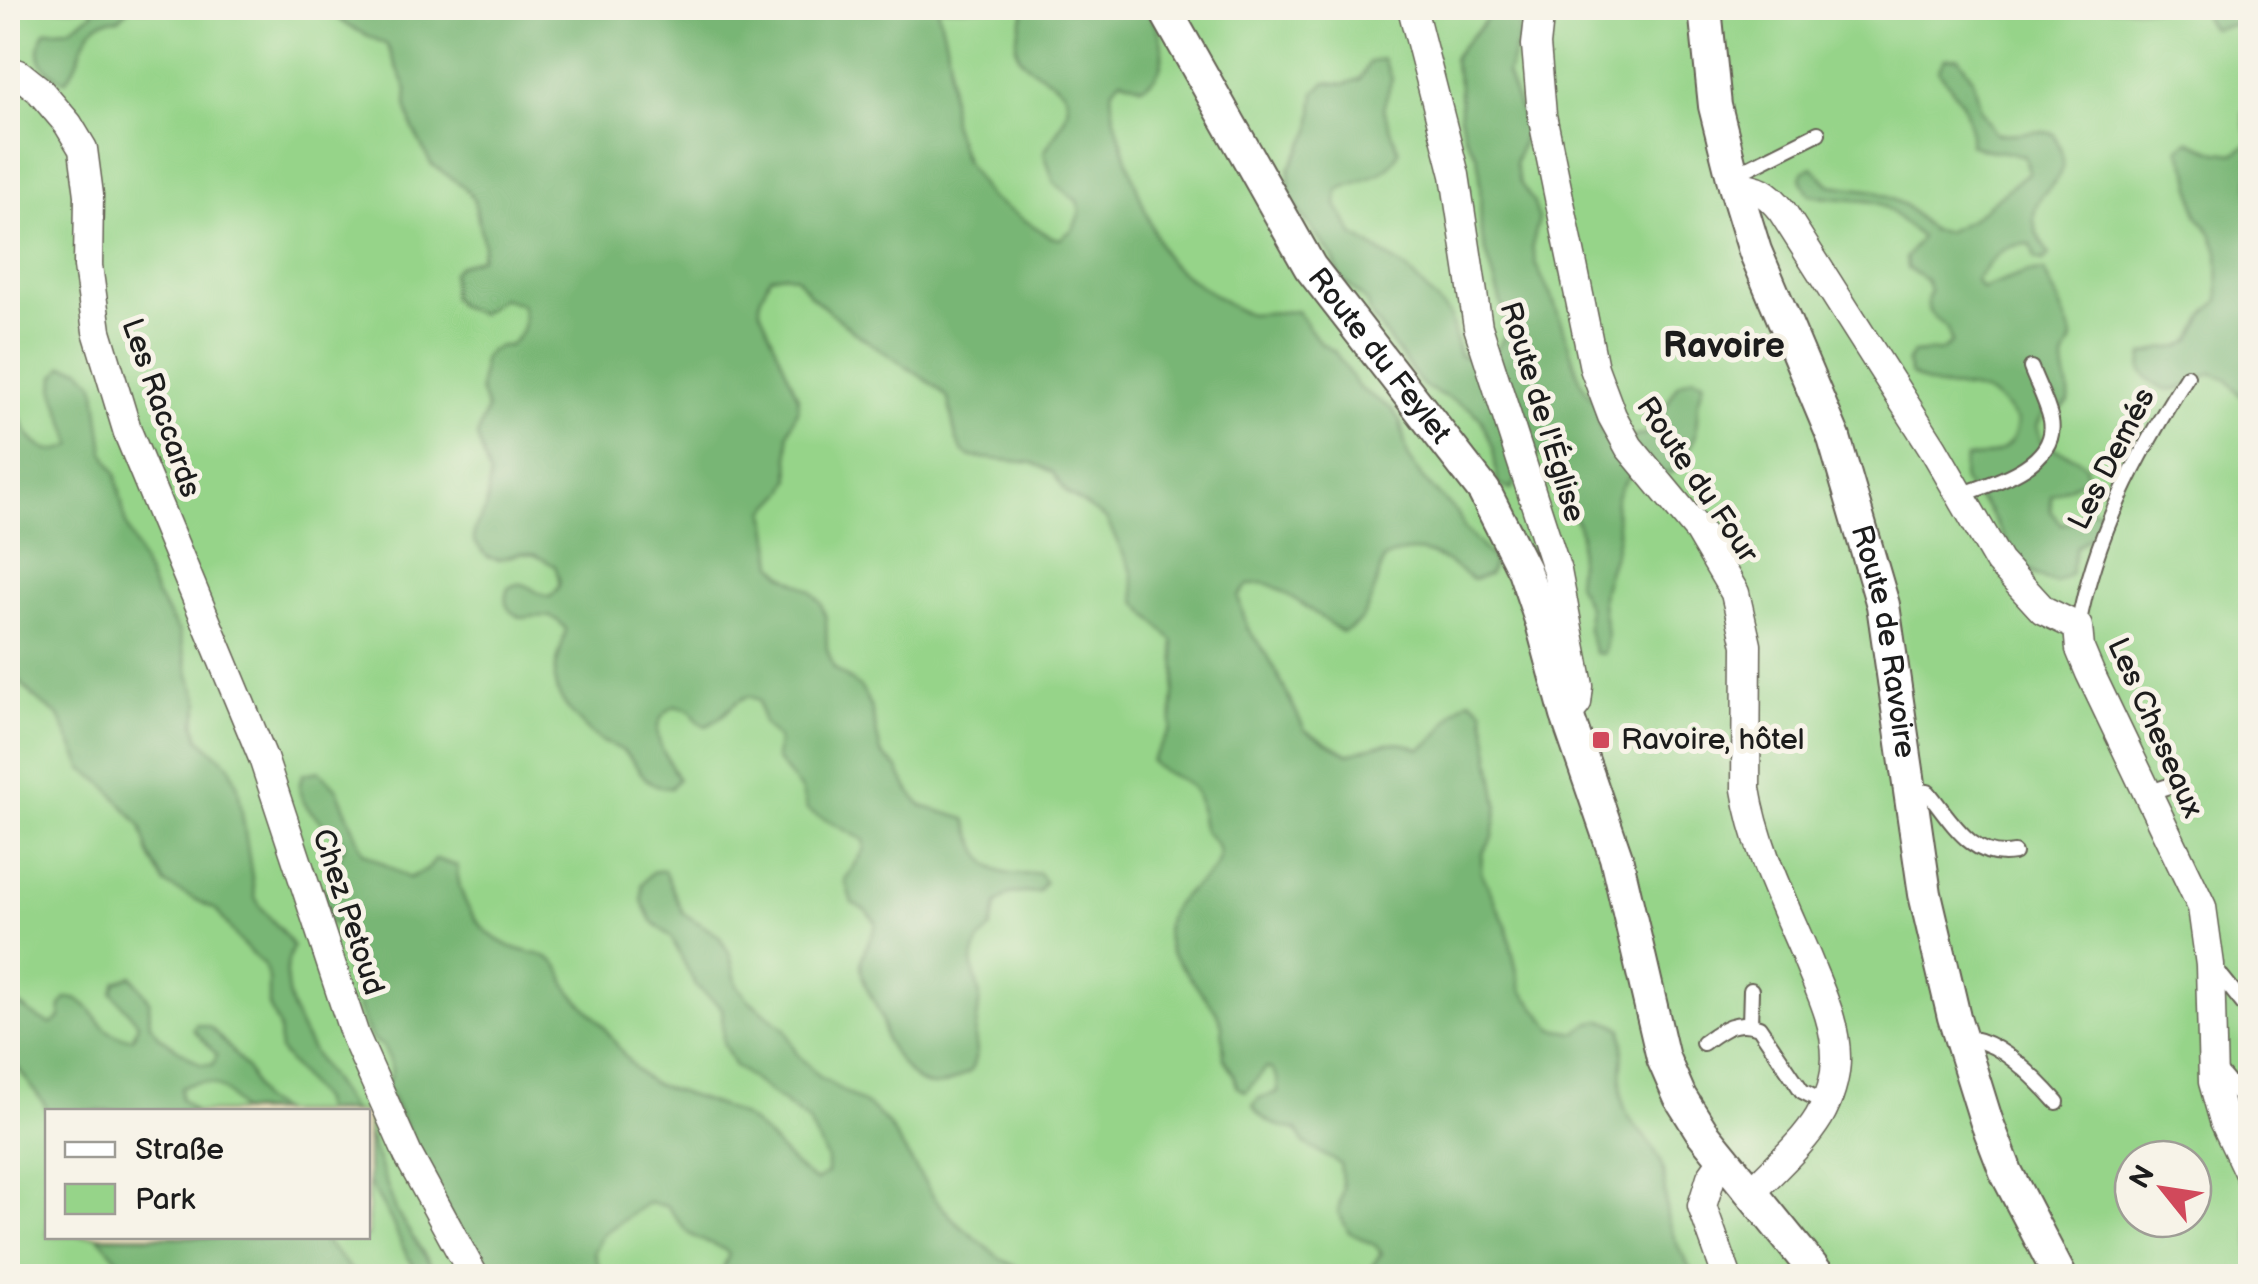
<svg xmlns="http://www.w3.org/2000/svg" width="2258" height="1284" font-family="'Balsamiq Sans',sans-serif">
<rect width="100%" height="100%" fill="#f7f3e8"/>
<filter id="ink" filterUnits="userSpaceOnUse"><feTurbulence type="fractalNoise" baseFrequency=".01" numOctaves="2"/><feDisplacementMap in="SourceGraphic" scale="20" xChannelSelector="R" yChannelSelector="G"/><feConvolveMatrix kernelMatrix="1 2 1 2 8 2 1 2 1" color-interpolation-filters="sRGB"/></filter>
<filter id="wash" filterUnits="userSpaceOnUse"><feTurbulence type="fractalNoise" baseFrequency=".0048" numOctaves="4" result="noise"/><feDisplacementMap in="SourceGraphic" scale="40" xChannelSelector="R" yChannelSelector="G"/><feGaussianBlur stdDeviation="2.25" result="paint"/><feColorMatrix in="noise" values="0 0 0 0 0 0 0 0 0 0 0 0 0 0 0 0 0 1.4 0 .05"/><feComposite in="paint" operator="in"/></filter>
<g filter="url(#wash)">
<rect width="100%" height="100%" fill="#ede0bf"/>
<path fill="#96d489" stroke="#597852" stroke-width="2.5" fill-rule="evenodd" d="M8,8h2242v1268h-2242zM48,1112h320v124h-320zM2133,1159h60v60h-60z"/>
<path fill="#78b675" stroke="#4a6948" stroke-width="2.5" d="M90,8h39l-10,11c-42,-1 -32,40 -54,62 -24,-10 -34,-28 -19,-50l23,-2 24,-16z
M324,8h614l11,48 3,66 13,39 24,36 62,40 9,2 13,-10 7,-17 -3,-11 -23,-18 -10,-31c7,-12 21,-29 23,-42 7,-34 -49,-34 -51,-64 -1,-13 9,-26 8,-38h120c20,22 30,65 -3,79l-20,-8c-2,2 -9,10 -9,12 -6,19 42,149 55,168 10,14 53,39 69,50l13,5 48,-3 23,32 14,8 25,37 33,21 8,12 8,35 15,23 34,33 8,17 29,31 -5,15 -16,5c-30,-22 -53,-40 -89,-21 -10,25 -13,66 -42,73 -16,-10 -63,-47 -78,-49 -4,0 -12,1 -16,2l-10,12 10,32 20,27 37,74 43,24c32,-8 39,-18 72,-5 27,-14 24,-35 50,-50l13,10 15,96 -5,32 -11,17 -1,17 26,57 14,62 32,39 24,4c16,-16 25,-15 45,-5 4,23 -4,46 0,70 5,25 21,33 33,53 14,21 7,45 13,69 5,19 17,39 27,56h-331l17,-22 -5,-8 -27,-14 -11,-20 5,-23 -3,-25 -35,-20 -8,-14c-20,-4 -33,-6 -44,-24l6,-8 19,-6 -1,-13 -6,-10 -5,-1 -20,24 -9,-5 -3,-12 -10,-16 -2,-34 -6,-14 -45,-58c-25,-64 56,-66 47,-104 -2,-8 -10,-12 -14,-19 -5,-12 -2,-26 -9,-38 -10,-16 -33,-16 -44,-31l20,-32 5,-58 -3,-30 -37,-39 -4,-30 -26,-53 -39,-26 -15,-21 -19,-9 -61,-6 -9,-5 -7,-13 -8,-41 -13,-12 -81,-54 -43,-36 -15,-19 -12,-3 -14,3 -10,22v11l38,87v11l-10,26 2,46 -4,10 -20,21 8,53 8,10 29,17 10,12 5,15 1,31 7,19 27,20 10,19 10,46 16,14 12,24 13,15 44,13c17,44 21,61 73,54l6,9 -7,10 -29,2 -12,10 -6,24 -13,15 -6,19 8,35 -5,40 2,15 -6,19c-28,16 -44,25 -67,-4 -6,-8 -14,-17 -18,-27 -3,-7 -2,-15 -5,-23 -6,-17 -19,-32 -20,-50 -1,-16 13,-29 15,-45l-11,-12 -13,-7 -7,-23 20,-31 -1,-9 -57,-30 -6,-20 -25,-31 2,-20 -15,-16 -4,-23 -10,-4c-19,6 -24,23 -43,30l-8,-4 -8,-12 -15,-4c-34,19 -10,47 3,73l-7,9c-28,1 -29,-20 -47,-36 -6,-5 -14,-7 -21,-10 -16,-10 -46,-41 -48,-59 -2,-16 8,-38 11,-54 -12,-17 -26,-13 -45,-11 -14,-7 -19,-15 -13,-30 21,-12 20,5 42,9 13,-10 10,-16 5,-31l-20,-11 -14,-2 -23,7 -11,-3 -13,-16v-11l12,-21 4,-32 -13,-41 10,-27 -7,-19 3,-30 5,-8 12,-6h9c15,-13 17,-21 13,-41l-20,-7 -22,16 -21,-8 -7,-8v-25l6,-7 22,-8 4,-12 -10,-46 -11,-14 -32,-22 -18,-35 -7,-24 1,-16 -20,-44 -39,-19z
M1491,8h28v29l-12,37 20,54 -12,35 5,20 13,18 6,18 -7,27 4,19 19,40 26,78 16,23 4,25 15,12 32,-10 8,-7 21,-41 16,-8 11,4 -6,22 -2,32 -17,35 -14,4h-33c-30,32 -9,43 -16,73 -4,17 -14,36 -14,53 0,23 10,30 1,54l-8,-1 -7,-23v-23l-12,-24 5,-49 -9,-24 -22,-23 -2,-28 -8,-5 -23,8 1,16 -7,12 -13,-6 -5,-37 -12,-28 -10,-10 -48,-23 -52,-71 -5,-14 -26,-23 -7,-21 -44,-59v-29l22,-38 4,-39 11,-10 19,2 15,-5 10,-17 13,-3 9,19 -9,31 16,42c-11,28 -37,27 -61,39l-1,15 17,30 52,34 44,46 9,40 16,6 23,-14 8,-13 -1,-17 -24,-83 -1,-59 -3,-19 -12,-20 -5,-21v-29l-7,-27c10,-20 33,-30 38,-51z
M2209,8h41v14l-38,7 -8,-11z
M1958,57l15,21 8,32 14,23c21,4 39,-6 59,1 28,54 -20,46 -20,85 0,15 9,24 15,36l-6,6 -8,-2 -4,-15c-33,0 -36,15 -56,36l7,9 43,-16 19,-2c5,13 29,57 28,68 -1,8 -8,15 -8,23 0,14 7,25 5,40l-9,8h-14l-9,15 4,16c14,12 33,11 45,25v12l-35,18v15l10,13 14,-3 11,-12 13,1 5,9 -2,7 -26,21 -6,27 -14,9c-36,-7 -50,-44 -67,-72 -6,-10 -21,-20 -25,-30 -2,-8 0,-17 2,-23 27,-2 49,-7 51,-37 -39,-54 -62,-18 -106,-46l-4,-13 6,-9 28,-2 10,-8 -3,-14c-14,-13 -26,-18 -18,-38l-4,-11 -19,-12 -1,-10 15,-21c-14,-9 -25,-23 -39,-32 -15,-8 -50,-3 -73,-11l-8,-15 2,-7 9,-5 18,18 45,6 30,14 26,25 15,2 24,-12 59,-48 -4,-16c-18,-6 -37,-3 -55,-11 2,-37 -11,-46 -32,-75l7,-12z
M2250,91v316l-23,-28 -15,-6c-32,16 -47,31 -71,-4l2,-14 18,-6 19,-2 12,-7 13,-26 14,-13 -1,-50 -8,-19 -13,-17 -8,-43 -10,-24 10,-7 28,11 17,2 15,-11 -6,-31 6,-7z
M64,366l17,3 14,15 9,68 12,21 10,51 30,71 23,37 11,46 10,24 -5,20 4,16 30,27 9,22 17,110c10,20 27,30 38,50 -26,53 32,121 59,164h-28l-4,-12 -40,-48 -1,-23 -10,-22v-27l-5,-14 -22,-21 -26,-34 -51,-26 -16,-30 -8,-28 -37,-42 -21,-15 -24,-53 -24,-18 -27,-30v-281c12,28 22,80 65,58l-19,-54 1,-15z
M319,771l18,18 26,63 46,26 18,-8 9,-11 21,7c1,36 25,73 61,83 15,5 31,4 42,19 4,6 4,15 9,21 11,15 27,26 37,41 15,20 25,38 46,53 28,11 62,18 88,32 31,17 46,49 76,66l11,-8v-14l-19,-38 -74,-56 -11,-23 -1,-34 -26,-22 -25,-49 -19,-16 -10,-20v-17l10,-12 12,-2 19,43 36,23 11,19 7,30 12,15 36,29 12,25 23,23 50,30 18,17 47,75 22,24 44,36 34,17h-315l9,-22c-14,-14 -25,-9 -39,-20 -9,-7 -15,-19 -23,-28l-20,-3 -44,31 -9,17 8,25h-123l-93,-190 6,-15 -3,-12 -6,-13 -11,-7 -8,-16 -22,-66 3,-23 -8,-10 -12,-4 -6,-11 25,-64c-14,-23 -57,-39 -41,-71z
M132,976l17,24 1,24 10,13 40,27 13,1 4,-10 -24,-26 3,-5 14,3 18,19 19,23 14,31 19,11h-40c-13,-25 -31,-37 -59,-23v11l14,12 -147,1 -1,3 -2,-10 -37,-51v-55c16,6 26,20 43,25l9,-6 1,-12 5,-8c33,0 27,41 67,40l5,-15 -26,-30 4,-11z
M368,1134l29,79 41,63h-15l-16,-20 -17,-38 -22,-37z
M98,1237h223l36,39h-224z"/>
</g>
<g filter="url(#ink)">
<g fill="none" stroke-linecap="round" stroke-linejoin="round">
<defs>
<path id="service" d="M1732,170l18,-3 68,-34
M1960,495c31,-11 99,-30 91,-75 -4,-18 -14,-36 -20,-52
M2078,627c17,-93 59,-172 109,-251
M1910,791l18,1c23,28 44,69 86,61
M2147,793l31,-10
M2211,975l10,1 29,36
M1750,1024l1,-34
M1962,1038c34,-1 73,39 95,64
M1703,1043c18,-13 32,-25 56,-16l43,64 23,12
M2217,1069l33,39"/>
<path id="minor" d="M1412,8l43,167 23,152 79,244 22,115 -2,17 -10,12
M1540,8l-4,37 6,70 52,253 18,48 17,31 69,83 37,63 12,52 -1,144c9,57 37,113 60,167 13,33 30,65 30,102 0,20 -7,42 -17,59 -17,28 -45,51 -67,75
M8,70l11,4 20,16 29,34 15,25 6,46 -1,71 9,65 31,102 135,325 92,278 53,119 66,121
M1735,186c23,1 33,7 47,25l151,237 66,114 44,48 35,17 2,22 10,24 112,234 8,58 3,117 11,39 26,55
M1723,1160l-12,17 -9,29 25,70"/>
<g id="tertiary">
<path id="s1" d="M1164,8l146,259 174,224 40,79 18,53 25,92 49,142 47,201 17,39 22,35 117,144"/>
<path id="s2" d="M1705,8l10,98 20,80 20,65 79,187 49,167 42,289 29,123 32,103 20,52 54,104"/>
</g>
</defs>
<use href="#service" stroke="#656155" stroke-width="18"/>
<use href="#minor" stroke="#656155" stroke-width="31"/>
<use href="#tertiary" stroke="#656155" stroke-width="36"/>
<use href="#service" stroke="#fff" stroke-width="14"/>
<use href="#minor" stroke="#fff" stroke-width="28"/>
<use href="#tertiary" stroke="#fff" stroke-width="32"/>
</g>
</g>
<rect fill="#d1495b" stroke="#f7f3e8" stroke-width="4" x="1591" y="730" width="20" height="20" rx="5"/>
<g text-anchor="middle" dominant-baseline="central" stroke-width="10" stroke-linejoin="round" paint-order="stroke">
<g font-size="30" fill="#1c1c1c" stroke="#f7f3e8">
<text stroke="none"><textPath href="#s1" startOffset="410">Route du Feylet</textPath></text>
<text transform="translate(161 408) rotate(71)">Les Raccards</text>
<text transform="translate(1542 412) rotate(73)">Route de l'Église</text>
<text transform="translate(2112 459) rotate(-63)">Les Demés</text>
<text transform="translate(1697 480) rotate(56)">Route du Four</text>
<text stroke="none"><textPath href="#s2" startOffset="662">Route de Ravoire</textPath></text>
<text transform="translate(2155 728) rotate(66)">Les Cheseaux</text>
<text transform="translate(348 912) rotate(72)">Chez Petoud</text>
</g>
<g font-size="30" fill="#1c1c1c" stroke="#f7f3e8" text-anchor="start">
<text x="1621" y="740">Ravoire, hôtel</text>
</g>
<g font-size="35" font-weight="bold" fill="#1c1c1c" stroke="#f7f3e8">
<text x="1724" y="346">Ravoire</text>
</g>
</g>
<rect width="2258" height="1284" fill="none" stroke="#f7f3e8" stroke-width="40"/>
<rect x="45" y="1109" width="325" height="130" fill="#f7f3e8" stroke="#9f9d96" stroke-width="2.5"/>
<rect x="65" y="1142" width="50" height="15" fill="#ffffff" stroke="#9f9d96" stroke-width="2.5"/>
<text x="135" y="1159" font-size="30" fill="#1c1c1c">Straße</text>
<rect x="65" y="1184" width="50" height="30" fill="#96d489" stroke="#9f9d96" stroke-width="2.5"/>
<text x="135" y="1209" font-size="30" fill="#1c1c1c">Park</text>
<g transform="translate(2163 1189) rotate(300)"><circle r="48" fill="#f7f3e8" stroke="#9f9d96" stroke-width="2.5"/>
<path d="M0-8L18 38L0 25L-18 38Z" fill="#d1495b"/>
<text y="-15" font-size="28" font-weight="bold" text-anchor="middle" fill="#1c1c1c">N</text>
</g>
</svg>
